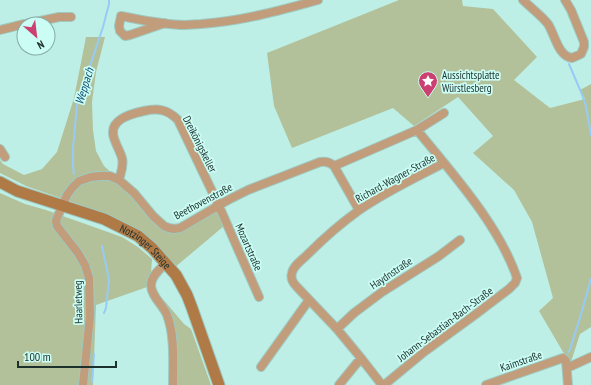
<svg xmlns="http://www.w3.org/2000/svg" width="591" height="385" font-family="'PT Sans Narrow',sans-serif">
<rect width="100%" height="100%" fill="#beefe6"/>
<path fill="#b3c19a" d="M399,0h63l1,6 30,3 44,48 -23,23 36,28 35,-9 -5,-9 11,-6v243l-11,7 -9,28 -8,-10 -24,-41 14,-13 -21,-76 -18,-32 -41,-37 20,-17 -35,-39 -44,29 -21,-18 -101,40 -18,-42 -7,-53z
M86,37h19l-9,35 -4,30 1,28 3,21 8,15 24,22 39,43 55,-25 2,20 -50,42 -46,-43 -25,-12 -77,-27 -26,-13v-13l3,4 21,11 18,-6 15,-17 17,-54z
M0,193l25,11 21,6 76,27 16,10 14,12 -2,27 -54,19 -3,80h-93z
M162,298l22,26 7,5 20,56h-34c0,-31 0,-59 -15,-87z"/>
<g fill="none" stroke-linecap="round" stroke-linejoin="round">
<path stroke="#97cbf5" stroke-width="2" d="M569,64l12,28 5,14 5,29
M74,174l-1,-8v-18l4,-43 26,-78 6,-23v-4
M102,246l7,34 -3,28 -2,5
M569,352l10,-31 12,-42
M92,382l2,-28"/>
<defs>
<path id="minor" d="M523,0c8,8 18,15 25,24 7,11 10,32 24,34l9,-4 3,-7v-5l-13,-32 -6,-10
M165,23l-35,12 -5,1 -5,-5 -1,-5 2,-10c21,4 43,9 64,9 5,0 10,-1 16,-1 40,-3 78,-13 117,-24
M26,24l33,-7h12
M0,30l24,-6
M417,130l27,-17
M0,149l5,8
M334,166l83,-36c35,43 82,95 100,148l-2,5 -6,6 -33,25 -52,38 -40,33
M119,180c2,-8 5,-14 3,-22 -2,-7 -6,-13 -8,-20 -6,-18 16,-24 30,-27 14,-3 23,-2 34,9l41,86 40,91
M166,263c-6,6 -15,13 -15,22 0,11 12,20 16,30 8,20 6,49 6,70
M337,329l17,-16 28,-21 57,-36 21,-16
M261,367l48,-67
M567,368l24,-11
M83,385l7,-69 -1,-38 -4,-13 -7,-12 -21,-27 -1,-5 1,-3 10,-23 5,-7 7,-7 12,-4 9,-1h10l9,4 15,13 19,23 11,10 5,2 5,1 6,-1 7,-4 41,-24 20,-10 72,-28c6,-1 10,0 14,4l25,44
M339,385l22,-27
M382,385l-21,-27 -24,-29 -40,-42c-4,-4 -7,-8 -5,-14 1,-7 10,-13 15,-18 16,-16 33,-31 51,-44 27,-19 57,-33 86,-48
M486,385l77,-27 3,3 2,24"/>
<g id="secondary">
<path id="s1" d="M0,182l17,9 87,28 34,17 14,12 24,27 11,20 5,13 27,77"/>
</g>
</defs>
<use href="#minor" stroke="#9ec9c1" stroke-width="10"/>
<use href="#secondary" stroke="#9ec9c1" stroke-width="13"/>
<use href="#minor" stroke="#c29d7c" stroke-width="8"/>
<use href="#secondary" stroke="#b07a47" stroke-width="11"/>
</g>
<defs>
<symbol id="sight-pin" viewBox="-11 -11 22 30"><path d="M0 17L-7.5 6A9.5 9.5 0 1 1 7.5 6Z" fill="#cc4071" stroke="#cbfdf4"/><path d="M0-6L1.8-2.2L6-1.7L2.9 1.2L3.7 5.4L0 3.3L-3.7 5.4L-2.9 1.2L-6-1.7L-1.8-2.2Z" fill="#fff"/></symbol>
</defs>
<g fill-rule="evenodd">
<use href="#sight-pin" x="417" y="70" width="22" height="30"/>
</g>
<g text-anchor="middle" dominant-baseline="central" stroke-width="3.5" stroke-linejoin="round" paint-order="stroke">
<g font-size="11" fill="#1c302c" stroke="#cbfdf4" text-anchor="start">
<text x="442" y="75">Aussichtsplatte<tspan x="442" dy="13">Würstlesberg</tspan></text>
</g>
<g font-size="11" fill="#1c302c" stroke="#cbfdf4">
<text transform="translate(200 144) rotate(63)">Dreikönigskeller</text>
<text transform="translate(395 178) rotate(-29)">Richard-Wagner-Straße</text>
<text transform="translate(203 201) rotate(-28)">Beethovenstraße</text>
<text transform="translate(249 247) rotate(66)">Mozartstraße</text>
<text stroke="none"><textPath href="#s1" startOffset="161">Notzinger Steige</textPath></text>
<text transform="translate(391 273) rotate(-34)">Haydnstraße</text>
<text transform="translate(78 302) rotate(-91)">Haarletweg</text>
<text transform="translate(445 324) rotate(-37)">Johann-Sebastian-Bach-Straße</text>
<text transform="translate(521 361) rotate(-19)">Kaimstraße</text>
</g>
<g font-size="12" font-style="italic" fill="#124d75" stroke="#cbfdf4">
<text transform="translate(84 86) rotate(-73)">Weppach</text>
</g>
</g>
<g transform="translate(36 36) rotate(152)"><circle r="19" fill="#cbfdf4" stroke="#85aba4"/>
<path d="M0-3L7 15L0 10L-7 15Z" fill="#cc4071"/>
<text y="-6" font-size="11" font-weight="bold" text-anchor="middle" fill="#1c302c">N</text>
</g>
<path d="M18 361v6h98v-6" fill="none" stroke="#1c302c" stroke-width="2"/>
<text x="24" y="361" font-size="12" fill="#1c302c" stroke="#cbfdf4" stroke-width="3" paint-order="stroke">100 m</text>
</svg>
